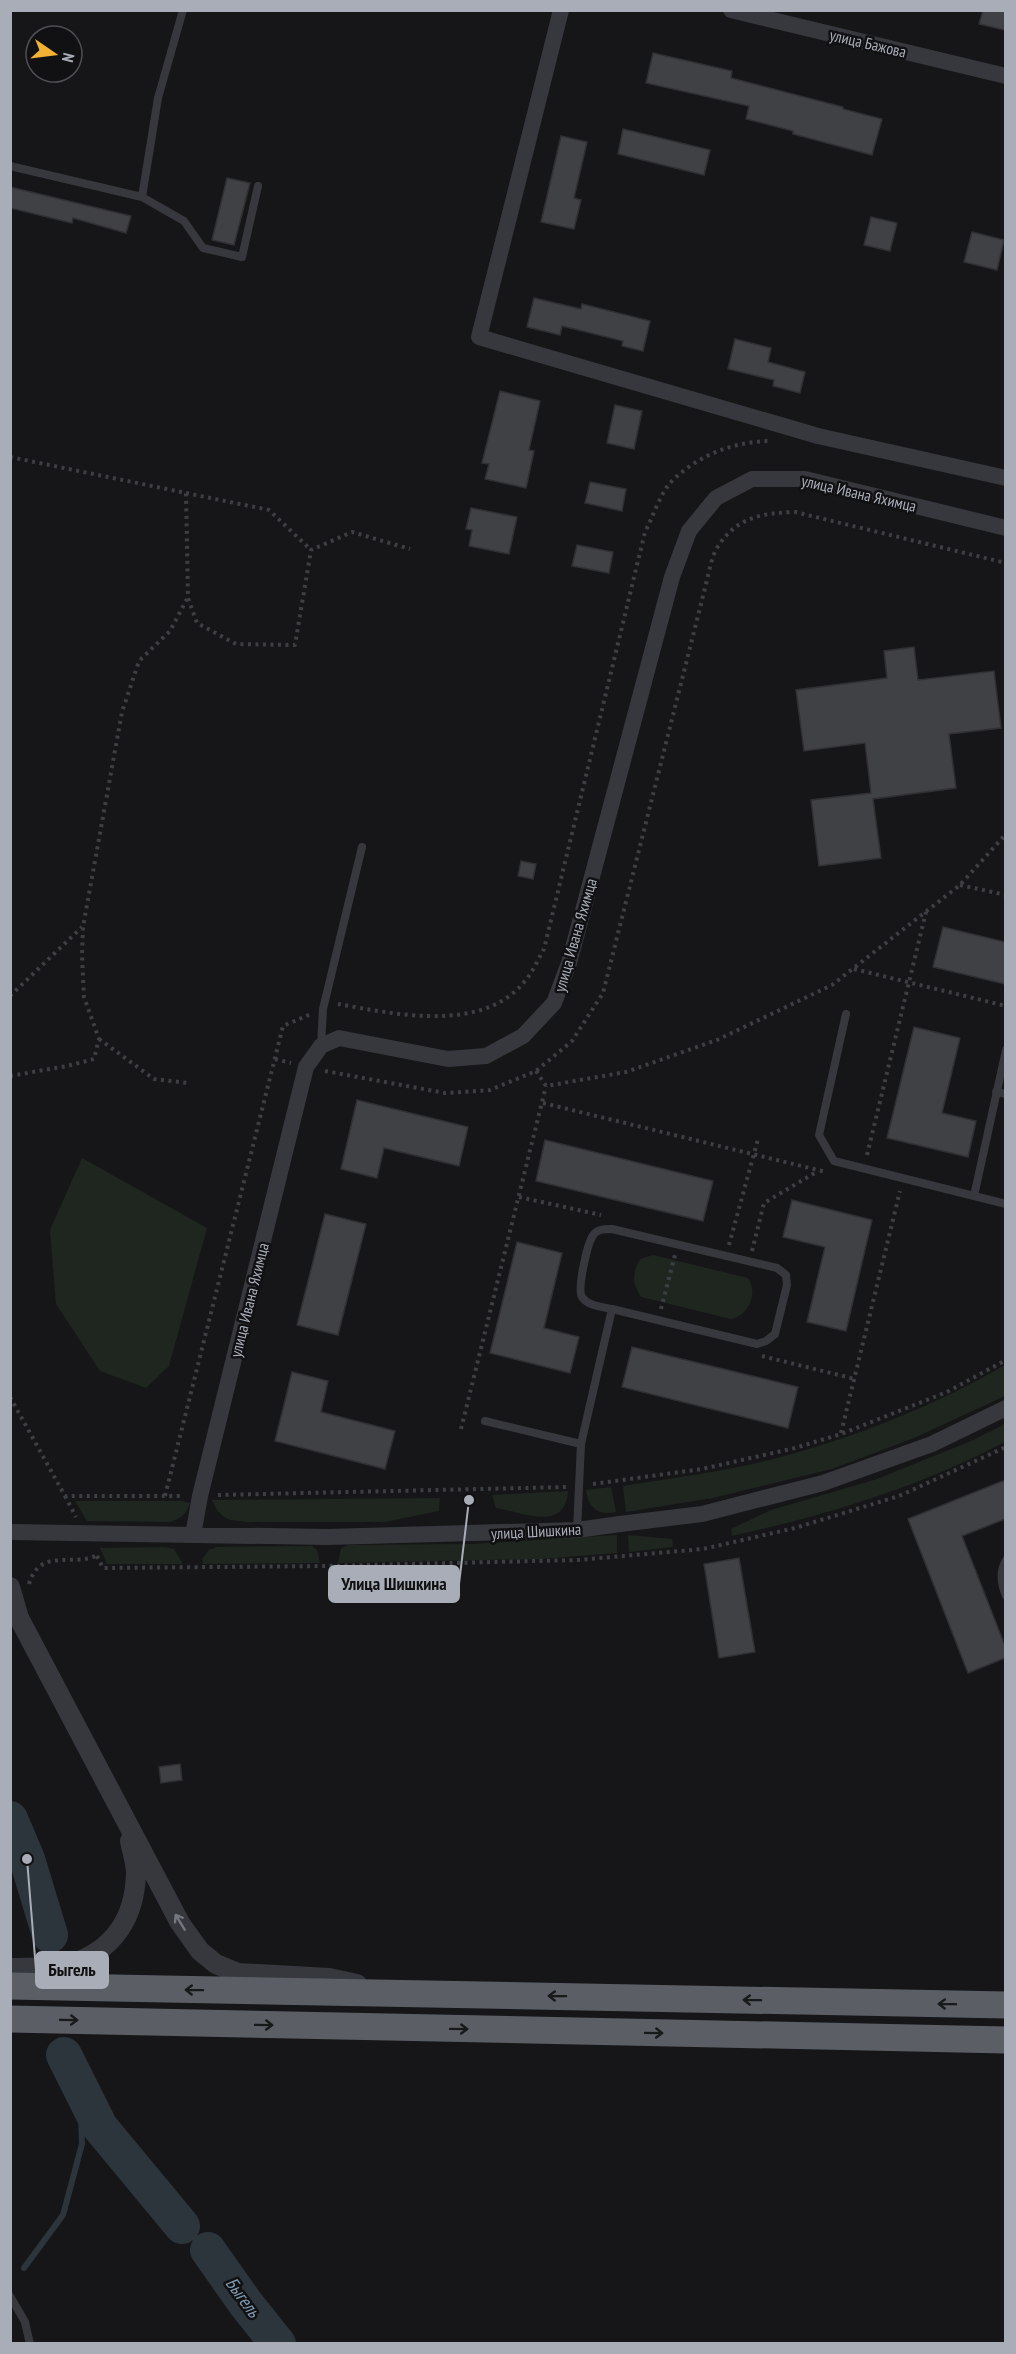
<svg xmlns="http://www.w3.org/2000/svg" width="1016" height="2354" font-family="'PT Sans Narrow',sans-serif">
<rect width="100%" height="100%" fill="#161618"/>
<path fill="#1e261f" d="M82,1158l125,70 -38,138 -23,22 -46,-17 -44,-67 -6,-74z
M653,1255l95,23c11,15 0,38 -17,41l-90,-22c-9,-14 -9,-23 -1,-38z
M1005,1365v31l-91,42 -82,31 -119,29 -87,14 -3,-26c51,-8 104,-15 154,-28 79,-21 157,-52 228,-93z
M1005,1424v18c-86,45 -178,73 -273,94l-1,-7 40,-19 106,-31 94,-38z
M611,1487l5,25c-19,4 -28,-5 -30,-22z
M568,1491c-3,42 -45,21 -72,17l-4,-13z
M440,1498l-1,13 -54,11h-138l-17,-2 -6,-3 -7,-7 -5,-10z
M75,1501h107l8,2c-3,10 -10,17 -21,19l-82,-1z
M617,1535v18l-76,6 -203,4 3,-15 7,-3 124,-1z
M628,1535l44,4 1,8 -44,5z
M312,1546l5,4 3,13 -117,1 -1,-5 7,-9 8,-3z
M165,1547l9,2 9,15h-76l-7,-16z"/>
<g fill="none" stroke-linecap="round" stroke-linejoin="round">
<path stroke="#2c353c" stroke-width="6" d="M24,2268l39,-53 19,-71 -2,-57"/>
<path stroke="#2c353c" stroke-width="36" d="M10,1819l17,40 23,76
M64,2055l36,72 82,99
M208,2250l38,54 32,40"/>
</g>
<path fill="#404145" stroke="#303034" stroke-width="1.5" d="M983,10h22v20l-26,-6z
M653,53l79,18 -1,7 112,29v2l39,10 -10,36 -79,-21v-3l-47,-12 3,-13 -103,-23z
M623,129l87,21 -6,25 -86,-21z
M561,136l26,6 -13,56 7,2 -7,29 -33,-7z
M227,178l23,5 -16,62 -22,-5z
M10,187l121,29 -5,17 -53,-15 -1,5 -62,-15z
M871,217l26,6 -7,28 -26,-6z
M972,232l32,8 -7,30 -33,-8z
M534,298l47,11 1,-5 68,17 -7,30 -21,-5 1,-5 -61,-15 -2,9 -33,-8z
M735,339l36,9 -3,14 37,10 -5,21 -27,-7 1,-6 -46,-11z
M500,391l40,10 -11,49 5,1 -8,37 -41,-9 4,-15 -7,-1z
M615,405l27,6 -8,38 -27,-6z
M590,482l36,7 -4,22 -37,-8z
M471,508l46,9 -8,37 -40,-8 3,-16 -6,-1z
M577,545l36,7 -4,21 -37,-7z
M914,647l4,33 76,-9 7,57 -52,6 7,54 -83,11 8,59 -62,8 -8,-66 60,-7 -6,-50 -61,8 -8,-61 91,-12 -3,-27z
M521,861l15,3 -3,15 -15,-3z
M943,927l62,15v42l-72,-17z
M914,1027l46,11 -18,75 34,8 -8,36 -81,-19z
M357,1100l111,27 -9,39 -75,-18 -7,30 -36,-9z
M545,1140l168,41 -10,40 -167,-40z
M792,1200l80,20 -26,111 -39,-9 18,-75 -42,-10z
M325,1214l41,10 -28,111 -41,-10z
M517,1242l45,11 -18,75 35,9 -9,36 -80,-20z
M632,1347l166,40 -10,41 -166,-41z
M292,1372l36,9 -7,31 74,19 -10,38 -110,-28z
M1005,1480v39l-43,17 43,110v12l-37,15 -60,-154z
M739,1558l16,94 -36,6 -15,-94z
M180,1764l2,16 -21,3 -2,-16z"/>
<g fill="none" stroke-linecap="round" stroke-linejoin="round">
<path stroke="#3d3f44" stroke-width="4" stroke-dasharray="3 4.5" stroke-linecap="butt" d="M10,457l176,36 2,105 9,25 39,21 59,1 16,-95 41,-18 58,17
M186,493l83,17 42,40
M960,885l46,10
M854,969l152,37
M10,996l72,-69
M338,1004c57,10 144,30 187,-23 8,-9 13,-22 19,-32l101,-417c7,-13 16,-40 26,-50 26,-26 61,-40 97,-41
M99,1039l55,40 34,4
M275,1059l16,4
M325,1071l120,22 45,-3 46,-19 36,-30 31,-48 103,-409c3,-11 5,-26 11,-36 19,-31 45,-35 78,-36l211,51
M536,1071l10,15 80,-14 91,-32 115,-55 128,-100 46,-51
M10,1076l57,-10 27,-7 5,-20 -15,-42 -2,-41 1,-29 39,-215 17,-51 31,-30 17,-32
M543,1103l283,69
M867,1155l59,-243
M519,1197l82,18
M729,1245l29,-106
M752,1251l12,-48 54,-32
M661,1309l14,-54
M762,1356l93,23
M10,1397l55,99h119
M461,1429l85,-343
M841,1433l59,-242
M593,1484l109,-15 93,-21 46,-14 106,-42 59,-32
M218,1495l349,-8
M65,1496l11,21
M165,1496l118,-470 28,-12
M97,1556l6,12 224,-2 251,-6 125,-11 92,-21 104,-32 107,-49
M29,1584c11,-38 46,-16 68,-29"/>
<path stroke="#37383d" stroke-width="8" d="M10,166l132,31 16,-99 25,-88
M142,197l42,24 19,27 39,9 16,-71
M846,1014l-27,121 15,26 172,43
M321,1045l2,-36 39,-162
M996,1092l10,2
M974,1196l32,-146
M485,1421l96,23
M577,1530l4,-86 31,-135 145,35 9,-3 9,-7 12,-49 -1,-10 -9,-7 -165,-39c-8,0 -16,0 -20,8 -5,9 -15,52 -10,60 6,9 20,10 30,12
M1006,1560c-7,12 -5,24 0,36
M10,2296l15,26 5,22"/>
<path stroke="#37383d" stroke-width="16" d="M561,10l-82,327 339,99 188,42
M731,10l275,66
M10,1532l317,5 250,-7 43,-6 82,-10 121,-31 109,-39 74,-36
M193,1535l7,-39 106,-429 15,-21 18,-8 109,21 38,-3 37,-20 31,-33 15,-40 103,-386 17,-46 27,-33 36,-19h53l201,49"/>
<path stroke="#37383d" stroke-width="20" d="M10,1587l9,31 161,305 20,28 16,13 22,9 91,5 28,6
M10,1968c18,-1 45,1 61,-4 43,-14 64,-47 65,-91 0,-10 -4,-21 -6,-32"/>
<path stroke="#5b5e65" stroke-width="27" d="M10,1986l996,19
M10,2019l996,21"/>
</g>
<defs><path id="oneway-shaft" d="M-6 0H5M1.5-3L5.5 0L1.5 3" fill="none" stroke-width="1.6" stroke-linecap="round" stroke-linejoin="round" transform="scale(1.5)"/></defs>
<use stroke="#757881" href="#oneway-shaft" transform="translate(180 1922) rotate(-121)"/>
<g stroke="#18191b">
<use href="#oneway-shaft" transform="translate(194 1990) rotate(-179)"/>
<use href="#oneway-shaft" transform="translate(557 1996) rotate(-179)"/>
<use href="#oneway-shaft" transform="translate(752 2000) rotate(-179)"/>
<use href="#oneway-shaft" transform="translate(947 2004) rotate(-179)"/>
<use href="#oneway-shaft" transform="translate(69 2020) rotate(1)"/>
<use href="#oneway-shaft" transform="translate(264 2025) rotate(1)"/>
<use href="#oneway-shaft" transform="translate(459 2029) rotate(1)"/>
<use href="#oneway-shaft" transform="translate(654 2033) rotate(1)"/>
</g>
<g text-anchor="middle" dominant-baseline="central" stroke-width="5" stroke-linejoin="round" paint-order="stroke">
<g font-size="16" fill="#a8adb8" stroke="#111113">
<text transform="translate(868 43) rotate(13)">улица Бажова</text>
<text transform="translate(859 493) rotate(13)">улица Ивана Яхимца</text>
<text transform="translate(575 935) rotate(-74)">улица Ивана Яхимца</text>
<text transform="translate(249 1300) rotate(-76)">улица Ивана Яхимца</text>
<text transform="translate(536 1531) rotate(-3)">улица Шишкина</text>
</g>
<g font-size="18" font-style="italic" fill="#7f9bb3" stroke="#111113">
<text transform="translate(243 2297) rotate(54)">Быгель</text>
</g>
</g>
<path fill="none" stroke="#a8adb8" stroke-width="2" d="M469 1500L459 1584M27 1859L36 1970"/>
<g fill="#a8adb8" stroke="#111113" stroke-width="2">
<circle cx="469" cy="1500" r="6"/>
<circle cx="27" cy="1859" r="6"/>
</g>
<g fill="#a8adb8" stroke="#a8adb8" stroke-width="2">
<rect x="329" y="1566" width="130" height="36" rx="6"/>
<rect x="36" y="1952" width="72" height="36" rx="6"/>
</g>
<g font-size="18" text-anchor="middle" font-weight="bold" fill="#111">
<text x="394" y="1590">Улица Шишкина</text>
<text x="72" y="1976">Быгель</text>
</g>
<rect width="1016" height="2354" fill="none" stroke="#a8adb8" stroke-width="24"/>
<g transform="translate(54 54) rotate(104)"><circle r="28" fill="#111113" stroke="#4d4f55" stroke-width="1.5"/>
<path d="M0-4.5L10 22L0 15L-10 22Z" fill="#f2b134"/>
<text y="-9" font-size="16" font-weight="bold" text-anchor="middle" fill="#a8adb8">N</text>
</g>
</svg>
